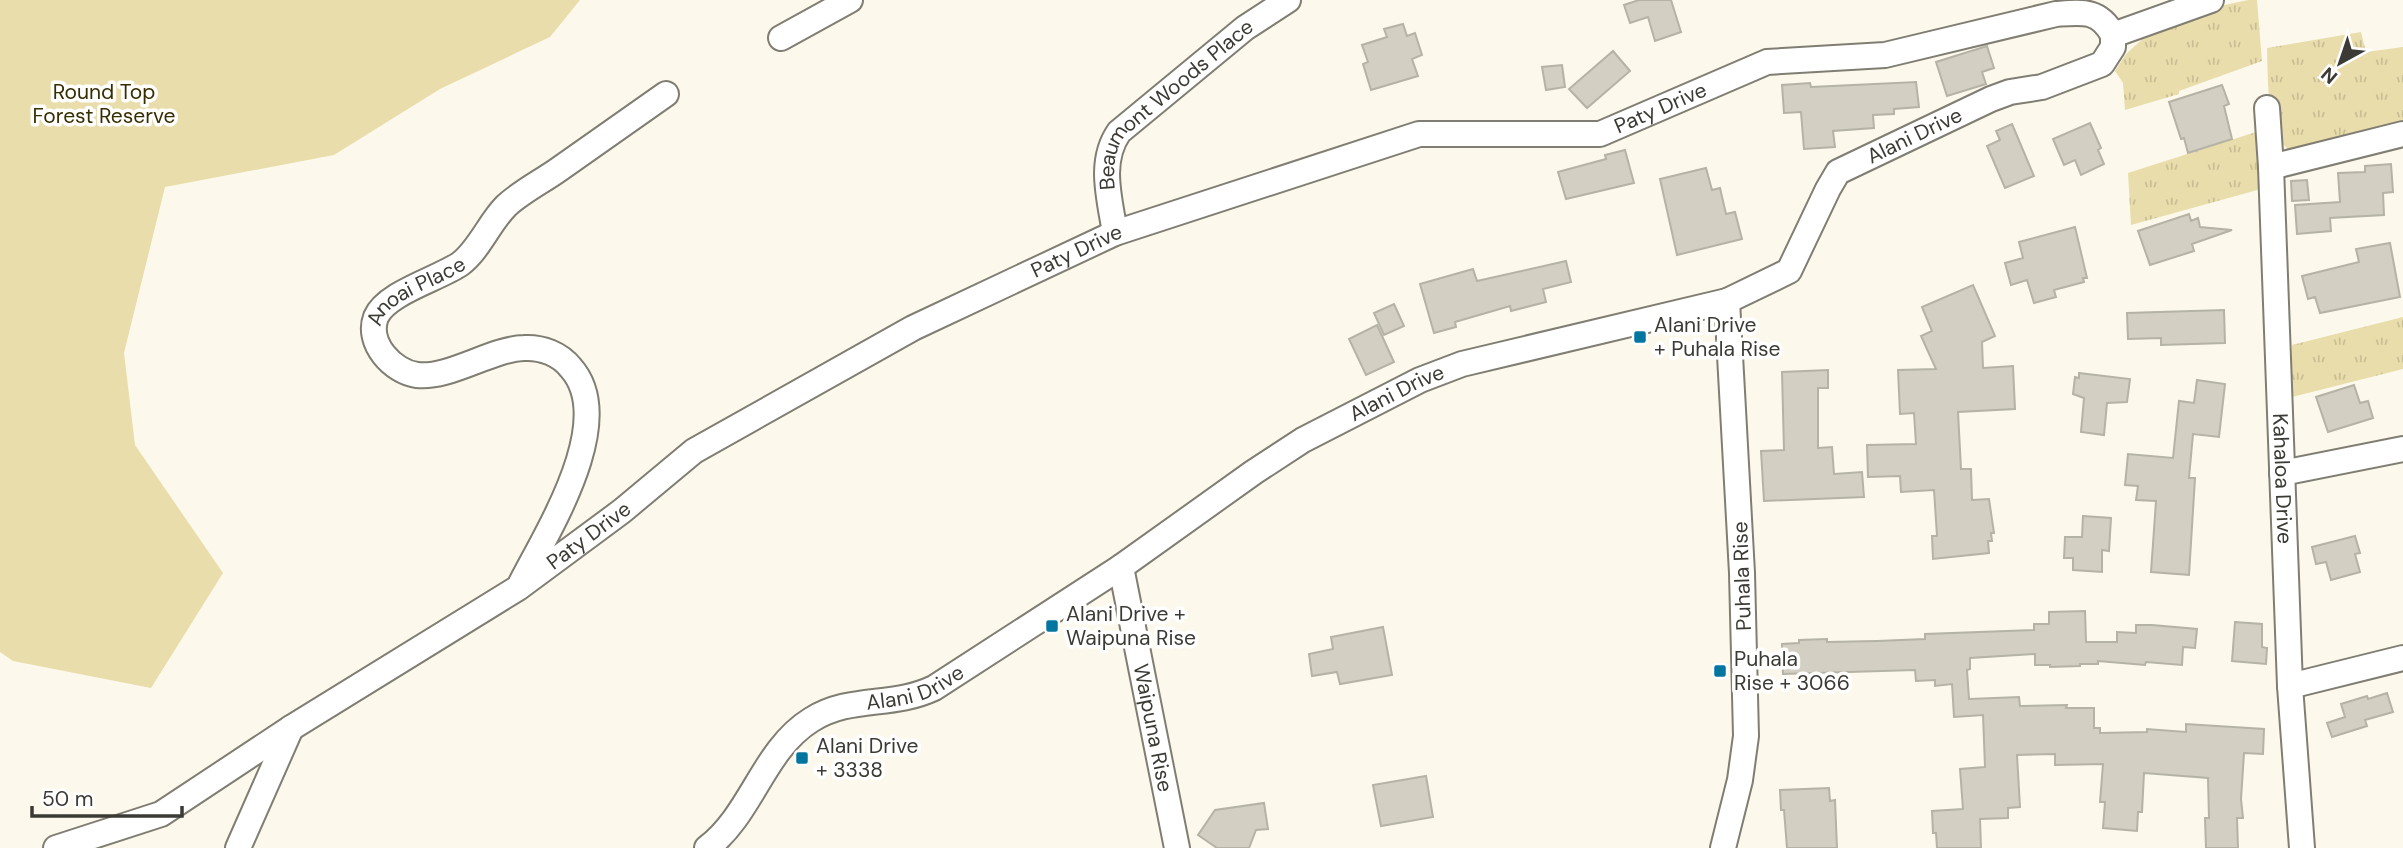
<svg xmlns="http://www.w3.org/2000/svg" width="2403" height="848" font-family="'DM Sans',sans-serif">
<defs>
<pattern id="grass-tufts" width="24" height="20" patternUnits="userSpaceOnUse" patternTransform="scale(1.75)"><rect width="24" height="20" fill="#e9ddab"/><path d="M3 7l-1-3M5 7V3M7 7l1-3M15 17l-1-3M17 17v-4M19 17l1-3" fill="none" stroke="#c9be94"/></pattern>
</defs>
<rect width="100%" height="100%" fill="#fcf9ec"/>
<path fill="url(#grass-tufts)" d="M2248,0h9l5,61 -83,30v3l-54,16 -2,-27 -8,-12 11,-17 21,-19 73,-29z
M2361,32l5,20 37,-5v76l-114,27c-23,-18 -21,-74 -22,-102z
M2259,131l2,58 -130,36 -3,-52z
M2403,317v52l-111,28v-52z"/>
<path fill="#e9ddab" d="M0,0h580l-30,37 -110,52 -106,66 -169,32 -41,166 11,92 88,128 -72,115 -138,-27 -13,-9z"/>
<path fill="#d3d0c3" stroke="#b5b2a6" stroke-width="2" d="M1639,0h32l10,32 -26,9 -7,-24 -18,6 -6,-18z
M1403,24l4,12 8,-3 7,22 -10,4 6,17 -47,14 -8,-26 5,-2 -6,-17 25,-8 -3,-8z
M1987,46l7,22 -12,4 4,12 -39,12 -11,-34z
M1613,51l17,20 -43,37 -18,-19z
M1562,65l3,22 -19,3 -4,-23z
M1916,82l3,25 -25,2v5l-21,1 1,13 -41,3 2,16 -31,2 -3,-37 -17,1 -2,-28 28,-2 1,4z
M2222,85l7,19 -5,2 8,33 -44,14 -4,-15 -3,1 -12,-37z
M2090,123l11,25 -3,2 6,14 -23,11 -6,-15 -11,5 -11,-26z
M2012,124l22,52 -29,12 -18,-42 13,-6 -4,-9z
M1625,150l9,33 -68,16 -8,-27 48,-13 -1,-4z
M2391,164l2,28 -10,1 1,22 -54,3 1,13 -34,3 -2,-29 45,-3 -2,-29 27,-1v-6z
M1706,168l6,22 8,-2 6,26 9,-2 7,27 -65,16 -17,-76z
M2307,180l2,20 -17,1 -1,-20z
M2189,214l2,7 7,-3 2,9 32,3 -40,14 2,7 -44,14 -12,-34z
M2075,227l12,51h-4l1,4 -30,8 2,7 -22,6 -7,-23 -16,5 -6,-22 18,-5 -4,-16z
M2390,243l10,54 -80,16 -5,-16 -7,2 -6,-23 57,-14 -3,-13z
M1566,261l5,21 -28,7 3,13 -35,9 -1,-5 -55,16 1,5 -22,6 -14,-49 53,-15 4,12z
M1973,285l22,51 -13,6 1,26 30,-2 2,43 -57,3 3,57h10l1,31 17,-1 5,34h-3l1,8h-4l1,12 -56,6 -1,-23h5l-3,-46 -33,2 -1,-16 -32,1 -1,-32 49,-1 -2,-31 -14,1 -2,-44 38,-1 -15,-33 11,-5 -10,-24z
M1394,304l10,22 -20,9 -10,-22z
M2224,310l1,33 -64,2v-7l-33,1 -1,-26z
M1377,325l17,37 -28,13 -17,-36z
M1828,370v18h-10v60l14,-1 2,27 28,-2 2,25 -100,4 -3,-50 23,-1 -2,-78z
M2079,373l51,6 -3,23 -20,1 -3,32 -23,-3 3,-34 -11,-4 2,-17 4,1z
M2197,380l28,4 -6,53 -26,-3 -4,44h6l-6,97 -38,-3 5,-71 -20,-1 2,-14 -13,-1 3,-31 45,4 6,-57 15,2z
M2354,385l6,18 8,-2 5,17 -45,14 -12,-35z
M2083,516l28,2 -2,33 -7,-1v22l-29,-2v-12h-9l1,-21h17z
M2355,536l5,17 -5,1 5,18 -29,8 -5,-18 -10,2 -4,-17z
M2085,611l1,31h31v-10l19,1v-8h16l45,4 -2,19 -12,-1 -1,18 -36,-3 -1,3 -47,-4v3h-18v2l-30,1v-2h-15v-11l-65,4v11l-3,1 2,29 50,-2 1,9 47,-1 -1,3h28v20h6v5l47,-1v-3l39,3v-8l78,5 -1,25 -19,-1 -3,46 2,19h-6l1,30h-32l-1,-30h4l-1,-40 -64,-5 -2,39h-4l-1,19 -34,-3 2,-26h-5l3,-38 -48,1v-11l-38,1 3,52 -12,1v10l-28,1 1,29h-44l-1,-15h-3l-1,-22 31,-2 -3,-40 25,-2 -2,-52 -29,2 -2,-33 -17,2v-6l-19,1 -1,-11 -132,4 -1,-30 17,-1v-3l28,-1v3l50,-1 48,-2v-5l109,-4v-6h15v-12z
M2235,622l27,2v23l5,1 -1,16 -34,-3z
M1383,627l9,48 -52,9 -3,-12 -25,4 -3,-22 24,-5 -2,-12z
M2387,693l6,19 -28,8 2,6 -35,11 -5,-14 18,-6 -4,-13 26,-8 1,3z
M1426,776l7,41 -52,9 -8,-41z
M1829,788l1,13 5,-1 2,48h-50l-3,-38h-3l-1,-20z
M1264,803l4,26 -12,1 -7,18h-32l-19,-13 17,-25z"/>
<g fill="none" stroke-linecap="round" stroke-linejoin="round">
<defs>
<g id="minor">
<path d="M781,38l69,-38"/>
<path id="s1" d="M2267,108l4,59 19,519 12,162"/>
<path d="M2271,167l132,-33"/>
<path id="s2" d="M1115,233c-5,-33 -17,-71 4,-101l126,-104 43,-28"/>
<path d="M2282,473l121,-24"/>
<path id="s3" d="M1121,567l56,281"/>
<path id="s4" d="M521,583c26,-51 97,-162 50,-215 -11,-14 -29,-21 -47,-20 -33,1 -75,31 -107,27 -24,-3 -51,-32 -41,-58 10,-24 62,-38 84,-53 19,-14 29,-41 46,-58 15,-14 35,-24 52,-36 36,-25 72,-51 108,-76"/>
<path d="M2290,686l113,-28"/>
<path id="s5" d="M56,848l105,-34 130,-86 227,-140 104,-77 72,-60 219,-123 202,-95 304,-99h181l167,-72 118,-7 171,-41c26,-2 43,-5 57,21l98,-35"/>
<path d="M238,848l53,-120"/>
<path id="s6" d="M707,848c45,-34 56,-98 104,-128 39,-25 81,-12 123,-32l187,-121 133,-95 49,-32 117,-60 42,-16 265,-63 62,-30 39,-82 10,-17 153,-73 19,-7 32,-5 60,-23 11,-17v-12"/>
<path d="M1723,848l17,-68 6,-44 -4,-163 -15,-272"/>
</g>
</defs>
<use href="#minor" stroke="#807d72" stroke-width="28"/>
<use href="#minor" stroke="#fff" stroke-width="24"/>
</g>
<g fill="#0376a0" stroke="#fff" stroke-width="2.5">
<rect x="1633" y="330" width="14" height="14" rx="3.5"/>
<rect x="1045" y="619" width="14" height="14" rx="3.5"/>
<rect x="1713" y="664" width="14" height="14" rx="3.5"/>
<rect x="795" y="751" width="14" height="14" rx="3.5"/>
</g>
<g text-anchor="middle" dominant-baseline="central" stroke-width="7" stroke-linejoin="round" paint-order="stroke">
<g font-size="21" fill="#372d01" stroke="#fff">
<text x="104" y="92">Round Top<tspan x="104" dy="24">Forest Reserve</tspan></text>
</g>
<g font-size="21" fill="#3c3a35" stroke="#fff">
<text stroke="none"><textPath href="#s5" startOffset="1797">Paty Drive</textPath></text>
<text stroke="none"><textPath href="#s2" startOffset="159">Beaumont Woods Place</textPath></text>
<text stroke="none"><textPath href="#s6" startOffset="1452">Alani Drive</textPath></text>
<text stroke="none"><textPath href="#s5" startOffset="1188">Paty Drive</textPath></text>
<text stroke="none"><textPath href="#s4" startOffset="525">Anoai Place</textPath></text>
<text stroke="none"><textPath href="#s6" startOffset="844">Alani Drive</textPath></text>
<text stroke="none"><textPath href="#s1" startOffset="371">Kahaloa Drive</textPath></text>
<text stroke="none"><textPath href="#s5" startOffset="621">Paty Drive</textPath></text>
<text transform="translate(1742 576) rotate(-92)">Puhala Rise</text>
<text stroke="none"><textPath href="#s6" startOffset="276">Alani Drive</textPath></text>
<text stroke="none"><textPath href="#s3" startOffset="164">Waipuna Rise</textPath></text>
</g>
<g font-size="21" fill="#3c3a35" stroke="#fff" text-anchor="start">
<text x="1654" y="325">Alani Drive<tspan x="1654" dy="24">+ Puhala Rise</tspan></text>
<text x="1066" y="614">Alani Drive +<tspan x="1066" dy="24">Waipuna Rise</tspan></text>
<text x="1734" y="659">Puhala<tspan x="1734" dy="24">Rise + 3066</tspan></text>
<text x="816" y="746">Alani Drive<tspan x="816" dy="24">+ 3338</tspan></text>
</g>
</g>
<g transform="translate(2340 63) rotate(220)" stroke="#ffffff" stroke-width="5" paint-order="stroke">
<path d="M0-5L12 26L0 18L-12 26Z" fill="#3c3a35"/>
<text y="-10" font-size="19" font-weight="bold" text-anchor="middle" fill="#3c3a35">N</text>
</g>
<path d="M32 806v10h150v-10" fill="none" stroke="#3c3a35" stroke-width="3.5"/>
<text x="42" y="806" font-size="21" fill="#3c3a35" stroke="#ffffff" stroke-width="5" paint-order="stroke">50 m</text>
</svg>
